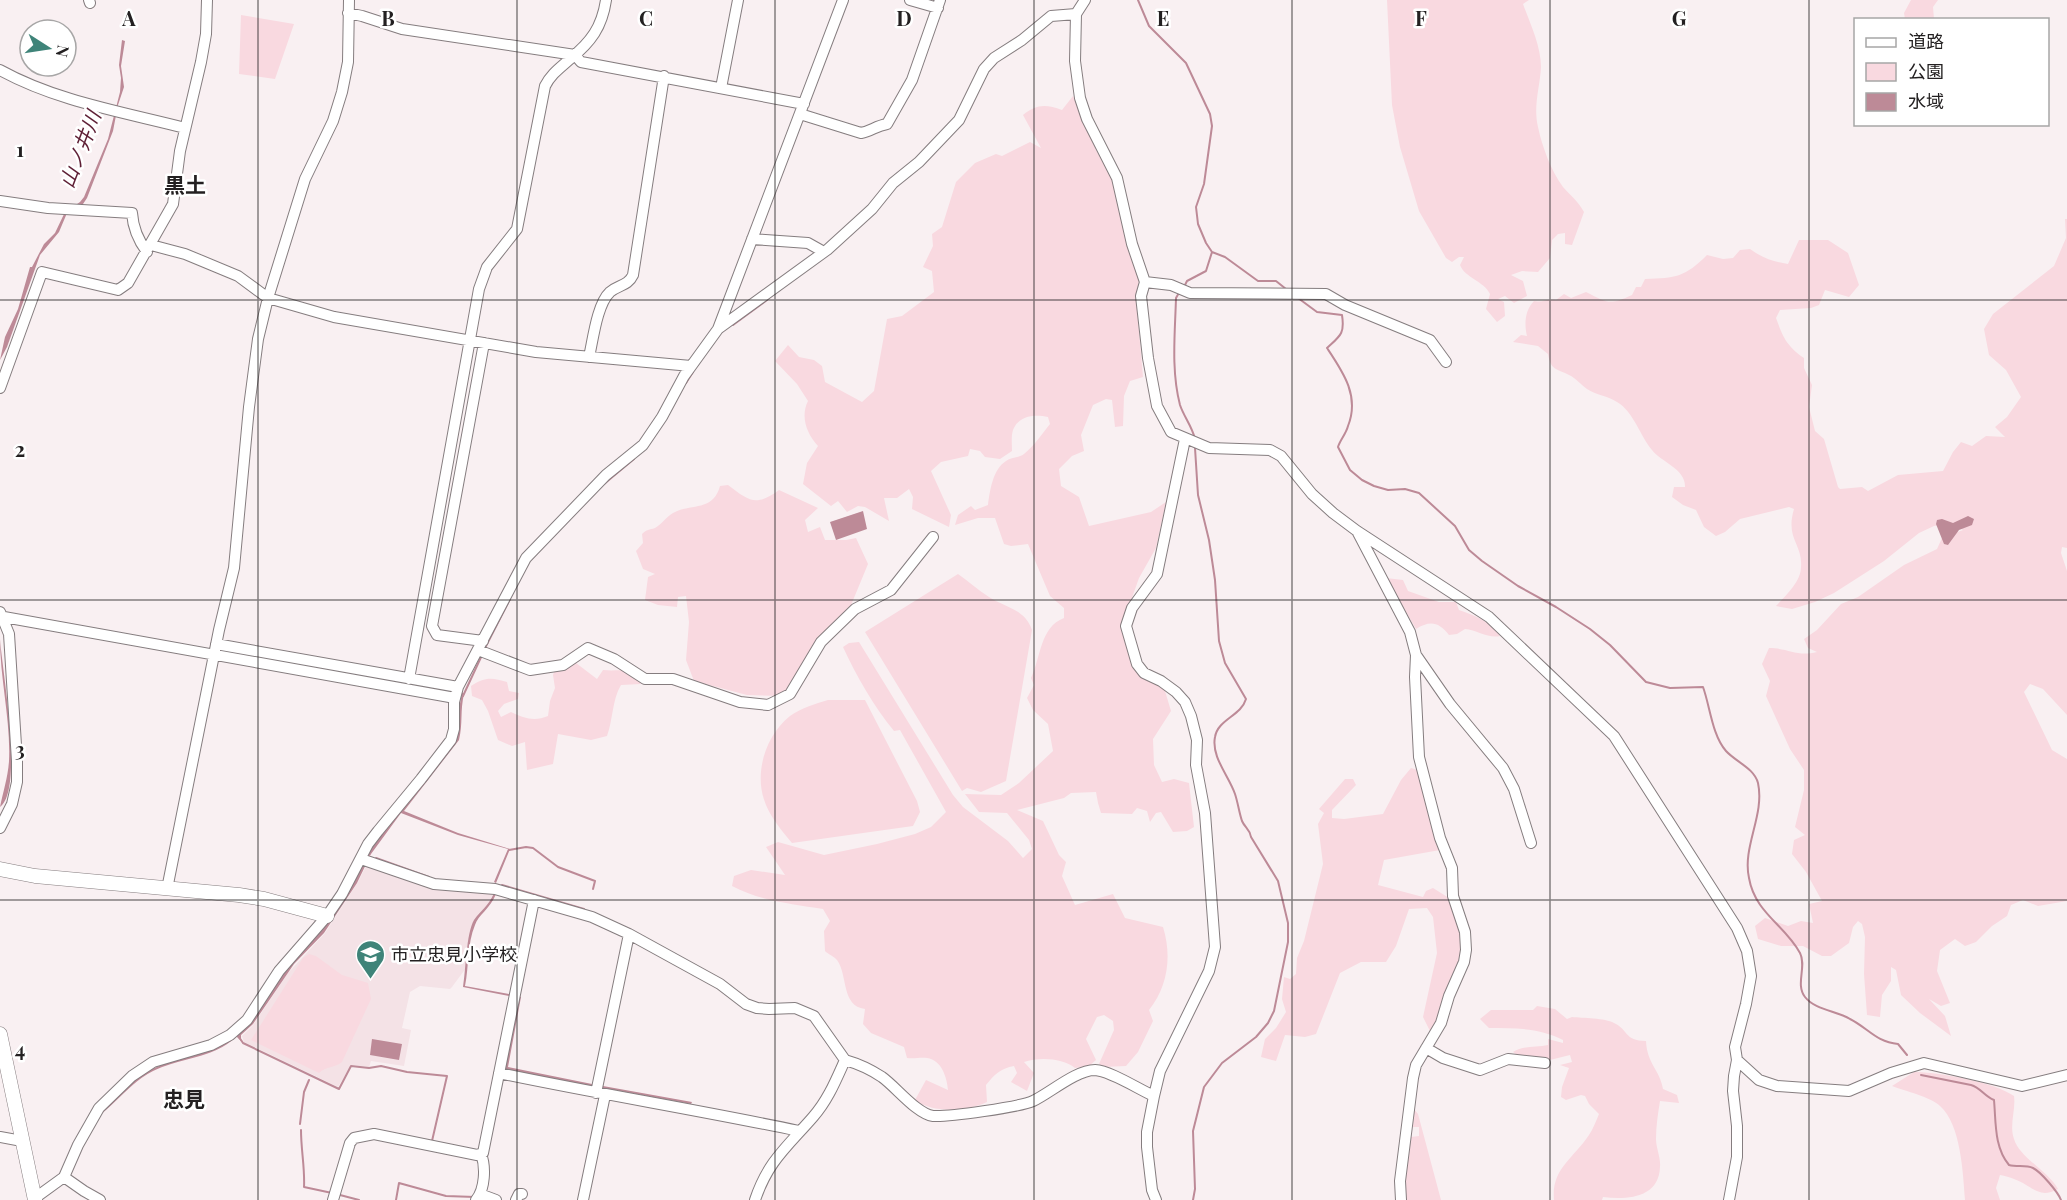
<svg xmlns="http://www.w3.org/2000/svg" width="2067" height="1200" font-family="'Playfair Display','Noto Sans JP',serif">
<rect width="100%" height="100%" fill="#f9f0f2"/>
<path fill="#f4e2e6" d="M366,866l67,23 60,4 -4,12 -16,17 -7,29v17l-14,19 -2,2 -30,-3 -10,6 -8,36 9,2 -7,36 -33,-5 -2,6 -18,-2 -13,22 -94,-45 -2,-6 11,-11 35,-52 37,-40 33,-51z"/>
<path fill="#f9d9e0" d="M1387,0h142l-6,4c7,19 18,42 18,63 -1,20 -8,39 -3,60 4,19 13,44 25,60 8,9 15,14 21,25l-12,33 -7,-1v-11l-7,1 -6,6 -2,18 -12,14 -16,-1 -11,4 12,6 4,15 -13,7 -9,-7 -7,3 6,3 1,14 -8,6 -11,-13 4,-15c-6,-13 -25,-16 -30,-29l4,-8h-5l-7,5 -6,-4 -27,-47 -19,-64 -8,-42z
M1911,0h27l-5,7 1,12h-29l-1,-6z
M241,15l53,9 -19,55 -36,-5z
M1073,96l19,39 4,15 19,34 24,97 -3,16 7,80 -13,4 -6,15 -1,30 -8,1 -3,-27 -6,-1 -13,6 -12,30 3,16 -12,5 -13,13 2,17 18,11 10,29 62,-14 15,-10 -10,46 -17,30 -11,31 1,32 17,27 19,23 6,20 -18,28 1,26 8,17 12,-3 15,4 5,44 -7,4 -14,1 -12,-20 -5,1 -6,9 -3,-11 -10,-3 -5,6 -31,-1 -3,-10 -2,-11 -25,1 -7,5 -47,12 26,11 16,34 7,7 -4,14 13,29 38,-11 12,24 38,9c9,29 5,59 -14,83l4,11 -15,31 -12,14 -23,1 -4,-3 15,-34 -1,-9 -9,-6 -7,2 -11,22 10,21 -7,6 -14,2c-12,-10 -36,-11 -51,-6l10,11 -7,18 -16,-9 6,-9 -3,-7c-13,2 -20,9 -28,19l1,17c-20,9 -53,12 -72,-2l11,-20 22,10c-1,-12 -6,-30 -21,-32 -6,-1 -13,1 -20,0l-3,-11 -33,-14 -8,-9 2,-15c-24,-3 -17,-34 -28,-49 -2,-3 -9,-6 -12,-9l-1,-20 6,-10 -7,-12c-31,-5 -63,-8 -91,-23l2,-10 17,-6 34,5 -19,-28 12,-5 46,13 53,-11 38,-10 16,-7 15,-15 -46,-82 -6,1c-21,-26 -37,-54 -51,-84l6,-4 10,-1 94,153 10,12 45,34 15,17 9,-9 -3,-9 -22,-27 -28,-1 -14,-18 36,1 18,-12 34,-32 -5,-27 -15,-14 -6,-12 7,-13 -3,-7c10,-21 9,-51 33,-60v-10l-14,-12 -22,-52 -17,2 -7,-2 -9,-26h-17l-23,7 3,-10 13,-9 4,4 13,-5c2,-15 5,-36 18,-44 6,-4 13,-3 18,-7 10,-8 18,-20 26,-30l-2,-7c-13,-3 -29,-2 -35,13 -2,6 -1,15 -1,21l-12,8 -15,-2 -5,-6 -10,-2 -2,7 -27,6 -10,9 20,44 -2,12 -37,-18 1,-12 -4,-8 -12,9h-13l5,23 -24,-14 -7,-1 -11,6 -9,-11 -7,5 -28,-22 4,-21 11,-17c-11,-12 -18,-29 -10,-45l-11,-17 -22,-23 13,-16 11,12 15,3 8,6 3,16 37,20 12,-11 13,-72 15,-3 32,-24 -2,-21 -9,-4 10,-21 -1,-12 10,-7 14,-45 19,-19 21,-9 6,2 28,-14 11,6 -18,-33c13,-11 23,-11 39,-5z
M2065,219h2v329l-5,-1 -1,6 6,18v144l-24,-26 -13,-5 -6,8 28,58 15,9v142l-29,5 -15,-6 -12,5 -4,11 -15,10 -16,16 -11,4 -10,-7 -15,11 -3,21 13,32 -9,3 -12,-7 16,17 6,20 -31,-23 -19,-18 -5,-25 -5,-3v14l-9,14 -2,22 -13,-2 -3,-41 1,-37 -3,-13 -4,-3 -5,6 -4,16 -18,13h-9l-19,-10h-22l-23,-7 -3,-13 10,-8 23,8 13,-5 12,2 -4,-19 13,-3 -16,-29 -14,-18 2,-14 11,-5 -10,-8 9,-37v-20l-14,-21 -24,-53 4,-15 -8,-17 7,-16c20,0 27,9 48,4l-9,-4 -4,-9 13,-9 24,-26 17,-7 46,-32 33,-16 5,-11 21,-8 -12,-7 -17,3 -15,7 -35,28 -50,32 -19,9 -23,7 -16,-3c9,-10 25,-24 25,-39 2,-23 -16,-28 -7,-58l-5,-2 -49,12 -15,13 -9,4 -12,-9 -8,-17 -13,-5 -11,-8 2,-10h11c1,-18 -24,-25 -33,-37 -12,-14 -18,-38 -35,-48 -9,-6 -21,-7 -30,-13 -6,-4 -11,-11 -18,-14 -13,-7 -18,-4 -21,-21l-10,-8 -25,-4 8,-7 6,1c-3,-12 -2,-26 7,-35 8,2 14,-3 22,-1l8,-6 7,4 15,-6c20,10 23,14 46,3l4,-8h5l4,-8c31,-1 40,-2 62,-24l16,4 10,-1 7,-8 10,-1c12,9 24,13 38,15l11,-24h29l20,13 11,32 -10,12 -24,-7 -6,15 -8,3 -31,2 -4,8c7,19 10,27 28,40v10l8,17 -3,22 6,24 9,8 14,48 2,2 22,-2 6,4 30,-16 45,-4 10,-19 8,-10 11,4 14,-10 19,1 -10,-10 12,-10 14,-20 -15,-27 -17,-15 -5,-26 9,-15 61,-48 12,-28z
M728,485c21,16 28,22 51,5l39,18 -13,12 3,12 12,-5 5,13h21l10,-2 12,26 -19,46 -67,86 -35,-1 -53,-14 -8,-21 3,-38 -3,-26 -8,1 -1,10 -19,-2 -13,-5 3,-23 7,-3 -12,-5 -7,-18 7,-8 -1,-9c5,-5 7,-4 13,-6 6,-3 12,-12 18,-15 18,-10 40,-1 47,-27z
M958,574c10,7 20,16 31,23 17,11 36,12 43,33l-26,151 -25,11 -14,-4 -5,3 -97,-159z
M1386,578l17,2 5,11 31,11h17l3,8c17,6 31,11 41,26 -11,3 -23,-6 -35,-7l-8,5 -8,1c-10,-13 -19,-15 -33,-6z
M566,660l10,3 21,16 6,-9c19,2 26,-5 38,14l-20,1c-9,15 -8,35 -14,51l-16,4 -33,-6 -5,30 -26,6 -2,-28 -13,4 -14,-6 -10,-29 -6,-11 -10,-4 -1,-10c13,-9 21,-9 36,-4l2,9 10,2 -1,6 -14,5 -6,7 3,6 10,-5c13,6 23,10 37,4l2,-15 5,-13 -2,-13 4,-12z
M828,700h37l52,101 3,11 -7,14 -121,17c-10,-12 -20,-24 -26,-38 -13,-30 -1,-69 24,-89 11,-8 25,-12 38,-16z
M1411,768l7,2 22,80 -56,10 -6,25 45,12 3,-6 7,-3 16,10 13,34v25l-26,66 -6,8 -7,-14 14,-64 -4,-36 -6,-9 -18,1 -13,37 -10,16h-25l-21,11 -24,61 -11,3 -20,-2 -9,26 -15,-4 4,-18 11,-11 10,-16 -4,-13 2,-22 6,2 6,-5 1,-16 7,-17 19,-77 -5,-40 6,-11 -5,-4 26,-30h8l3,6 -24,25v8l12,1 39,-5 18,-34z
M309,954l7,2 26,19 26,8 3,16 -29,63c-7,6 -16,4 -23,11l-68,-33 52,-82z
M1537,1006l18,3 12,10 5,-2c11,1 33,1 42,6 14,6 10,18 32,18 1,23 14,29 17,48l14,6 2,8 -19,-2c-2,12 -4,25 -4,38 0,9 5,19 4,28 -1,31 -33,33 -57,30l-1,3h-48c-3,-31 19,-41 35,-65 4,-6 7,-14 10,-21l-10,-10 -4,-8 -4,-1 -15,5 -5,-3 1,-10 7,-19 -9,-3 12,-3 -2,-7 -20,5 -33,-5 -4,-3c10,-7 23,-4 35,-7v-6l15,4v-3c-23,-12 -48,-12 -74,-12l-9,-9 11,-9h42z
M1914,1072c24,0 80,10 100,24 2,14 -5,29 0,43 5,18 34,32 44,50 -20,11 -26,-4 -44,-10 -4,-2 -9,-3 -14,-4l-4,13 4,12h-35c-2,-26 -4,-76 -25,-94 -9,-9 -35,-15 -48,-20z
M1414,1109l4,5 23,86h-36l-1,-19 7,-44 8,-1v-9h-6z"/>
<path fill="#bd8a97" d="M122,40l3,1 -4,25 3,21 -6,18 -5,26 -26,67 -4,6 -16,9 -8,19 -19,23 -33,92 -7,13 5,-23 13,-28 12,-42h2l12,-23 11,-11 10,-21 15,-10 4,-5 24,-58 12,-47 1,-14 -2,-13z
M863,511l4,18 -31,11 -6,-18z
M1968,516l6,3 -2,6 -13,5 -11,15 -4,-1 -8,-20 1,-4 5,-1 11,4z
M0,639c2,30 24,151 0,168 3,-15 8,-30 9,-46 2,-39 -9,-82 -9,-122z
M462,692l2,2c-4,16 -1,30 -5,46l-55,71 54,22 52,16 -14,34 -2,-1 14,-33 -50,-14 -57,-22 -30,41 -14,29 -33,50 -30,31 -41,60 -12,11v6l-6,-6 28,-33 105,-150 85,-108z
M494,893l2,1c-6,15 -18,21 -21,31 -8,19 -6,41 -10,61l44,8v2l-46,-9c3,-17 3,-53 11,-67 7,-10 14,-13 20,-27z
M519,996l2,1 -13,70 84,17v3l-87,-18z
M372,1039l30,5 -3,16 -29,-5z
M603,1086l89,16 -1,2 -88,-16z"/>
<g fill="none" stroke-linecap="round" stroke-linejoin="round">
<path stroke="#bd8a97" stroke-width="2" d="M1138,0l11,26 37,37 24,51 2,12 -8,58 -8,23 2,17 8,19 6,9 13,5 33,24h18l10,8
M1184,287l3,-6 19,-10 6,-19
M1180,291l-4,7c-1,36 -5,72 4,107 4,12 12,21 15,34
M1298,298l19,14 25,3c3,19 -2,21 -15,33 16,24 33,48 21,78 -2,8 -8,14 -10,21l12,23 12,10 12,6 14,4 17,-1 14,4 36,33 14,24 13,11 36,25 38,21 34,22 20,16 36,37 24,6 33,-1c7,19 9,48 23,64 10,11 28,17 32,32 7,32 -16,64 -9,95 6,35 36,47 51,75 7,14 -5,31 5,44 10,13 32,14 45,22 18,9 26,23 48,25l9,11
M733,325l34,-25
M686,383l7,-11
M604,484l30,-25
M484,650l26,-51
M463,696l19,-41
M509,850l17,-3 7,1 25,19 37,14 -2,8
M376,858l53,19
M502,885l82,24
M239,1037l4,6 96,46 12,-23 18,2 12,-2 26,6 40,4 -15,65
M1921,1075l50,10c10,3 13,11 23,15 2,22 0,47 15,65 8,2 17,0 24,3 8,4 25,24 28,32
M102,1112c18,-15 33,-35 55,-44 24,-11 53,-11 74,-28
M300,1124l4,-32 5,-12
M301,1130c0,20 4,38 3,57l28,6
M340,1195l19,5
M396,1200l3,-17 47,13 29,1
M1193,1200l2,-11 -2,-58 11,-44 18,-24 34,-26 12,-14 6,-12 14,-69v-19l-10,-42 -27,-44c-1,-8 -6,-9 -9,-16 -3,-9 -4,-18 -7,-27 -6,-18 -24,-37 -20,-57 3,-18 26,-21 31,-38l-21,-36 -6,-22 -4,-61 -6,-40 -11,-45 -3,-47"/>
<defs>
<path id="street" d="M89,0l1,3
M910,0l28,8
M1085,0l-9,14 -1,47 5,37 7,21 30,59 15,66 13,38 -4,14 7,62 9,48 14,26 38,16 61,2 11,6 31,38 21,19 24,18 132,86 125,119 123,192 10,23 4,25 -5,28 -11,43 2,13 -3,16 -1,15 4,35v31l-8,43
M348,13l14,3 40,13 173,26 6,7 223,42
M0,70c56,31 123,42 185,58
M721,88l17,-88
M800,114l61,19c10,-2 15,-7 26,-9l25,-44 28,-80
M0,201l48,7 84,5c1,15 6,27 15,39
M752,239l56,4 16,9
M151,245l34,9 53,22 30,22 66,19 202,35 155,14
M1145,282l26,3 19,8 136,1 19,11 85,35 16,22
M718,329l109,-79 45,-41 21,-26 26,-21 40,-42 25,-51 10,-11 28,-18 29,-24 25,-2
M589,357c4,-17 8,-53 21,-65 8,-7 18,-6 23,-17l31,-199
M0,388l42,-116 76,18 10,-7 45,-79 7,-53 21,-89 5,-28 1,-34
M1357,531l53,101 6,23 -1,22 4,80 21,81 12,30 1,28 12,36 1,18 -2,12 -15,34 -8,27 -25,42 -3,13 -13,103 1,19
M4,617l451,81
M483,641l-46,-6 -5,-9 52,-283
M216,644l242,43
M478,650l52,20 33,-5 25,-17 26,11 31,20h28l67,23 28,3 22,-11 31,-52 34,-33 36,-19 42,-53
M1416,655l34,49 53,64 11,21 17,54
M409,679l70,-390 8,-22 30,-38 28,-143c6,-12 15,-18 25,-27 21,-17 32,-32 36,-59
M0,828l12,-24 5,-22v-21l-8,-127 -9,-22
M361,859l73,25 61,5 97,28 37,17 91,50 26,20 11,4 12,1 26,-1 19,8 31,44c14,4 25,9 37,17 14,10 35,37 51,39 15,1 87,-9 100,-15 17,-8 43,-31 62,-31 16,1 43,19 59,26
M167,889l52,-259 15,-62 15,-161 9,-68 10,-41 37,-119 28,-58 9,-29 6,-30 1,-62
M1426,1048l17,10 37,12 28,-11 37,4
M1737,1060l22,20 18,6 72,5 42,-18 33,-10 98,23 45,-11
M499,1073c100,21 200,37 300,58
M596,1093l33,-159
M0,1137l22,4
M64,1177l20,14 16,9
M480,1194l16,6
M35,1198l29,-21 14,-32 21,-37 33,-32 21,-14 58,-17 19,-10 17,-15 32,-49 48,-55 15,-22 26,-50 10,-13 43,-52 30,-39 3,-11v-27l4,-15 68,-129 80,-83 37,-30 19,-28 22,-41 34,-47 125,-329
M333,1200l17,-57 4,-5 20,-4 103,21 6,-2 51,-253
M476,1200c9,-11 10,-33 5,-46
M516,1200l3,-6h3
M583,1200l22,-105
M755,1200c13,-39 32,-53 58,-83 15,-17 23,-37 32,-57
M1156,1200l-4,-10 -5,-43v-15l7,-36 6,-25 49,-100 6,-24 -10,-134 -9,-48 1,-25 -6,-24 -6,-14 -9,-10 -15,-11 -17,-8 -7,-9 -11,-38 6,-18 25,-34 28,-135"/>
<path id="secondary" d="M0,869l35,7 204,19 25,4 63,17
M0,1034l35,166"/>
</defs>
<use href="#street" stroke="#857d7f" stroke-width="12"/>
<use href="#secondary" stroke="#857d7f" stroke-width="15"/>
<use href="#street" stroke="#fff" stroke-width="10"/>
<use href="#secondary" stroke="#fff" stroke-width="14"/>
</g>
<path fill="none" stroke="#232021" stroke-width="1.5" stroke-opacity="0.55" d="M258,0v1200M517,0v1200M775,0v1200M1034,0v1200M1292,0v1200M1550,0v1200M1809,0v1200M0,300h2067M0,600h2067M0,900h2067"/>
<defs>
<symbol id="school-pin" viewBox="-11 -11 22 30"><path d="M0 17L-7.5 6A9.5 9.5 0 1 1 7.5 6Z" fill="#3f8479" stroke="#fff"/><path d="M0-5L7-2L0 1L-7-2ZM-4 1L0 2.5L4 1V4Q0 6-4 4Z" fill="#fff"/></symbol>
</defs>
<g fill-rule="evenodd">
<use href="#school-pin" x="354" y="938" width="33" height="45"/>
</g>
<g text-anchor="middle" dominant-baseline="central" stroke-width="5" stroke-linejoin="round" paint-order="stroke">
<g font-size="18" fill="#232021" stroke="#fff" text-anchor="start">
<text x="391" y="954">市立忠見小学校</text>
</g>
<g font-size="20" font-style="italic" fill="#5e1f35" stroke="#fff">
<text transform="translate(79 149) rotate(-69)">山ノ井川</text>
</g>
<g font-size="21" font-weight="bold" fill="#232021" stroke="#fff">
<text x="185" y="184">黒土</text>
<text x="184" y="1098">忠見</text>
</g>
</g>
<g font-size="20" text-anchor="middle" font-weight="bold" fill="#232021" stroke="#fff" stroke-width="5" stroke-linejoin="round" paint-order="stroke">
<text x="129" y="26">A</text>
<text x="388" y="26">B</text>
<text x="646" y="26">C</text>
<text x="904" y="26">D</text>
<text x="1163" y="26">E</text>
<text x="1421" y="26">F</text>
<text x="1679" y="26">G</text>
<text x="20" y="157">1</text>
<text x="20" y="457">2</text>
<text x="20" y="757">3</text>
<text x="20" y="1057">4</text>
</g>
<rect x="1854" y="18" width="195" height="108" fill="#ffffff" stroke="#a7a6a6" stroke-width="1.5"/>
<rect x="1866" y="38" width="30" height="9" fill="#ffffff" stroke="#a7a6a6" stroke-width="1.5"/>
<text x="1908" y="48" font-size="18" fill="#232021">道路</text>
<rect x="1866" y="63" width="30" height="18" fill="#f9d9e0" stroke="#a7a6a6" stroke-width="1.5"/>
<text x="1908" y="78" font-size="18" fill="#232021">公園</text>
<rect x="1866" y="93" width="30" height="18" fill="#bd8a97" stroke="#a7a6a6" stroke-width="1.5"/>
<text x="1908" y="108" font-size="18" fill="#232021">水域</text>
<g transform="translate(48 48) rotate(102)"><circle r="28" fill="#ffffff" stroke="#a7a6a6" stroke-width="1.5"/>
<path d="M0-4.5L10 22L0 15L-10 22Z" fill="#3f8479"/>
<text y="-9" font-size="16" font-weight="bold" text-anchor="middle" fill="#232021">N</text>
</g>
</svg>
